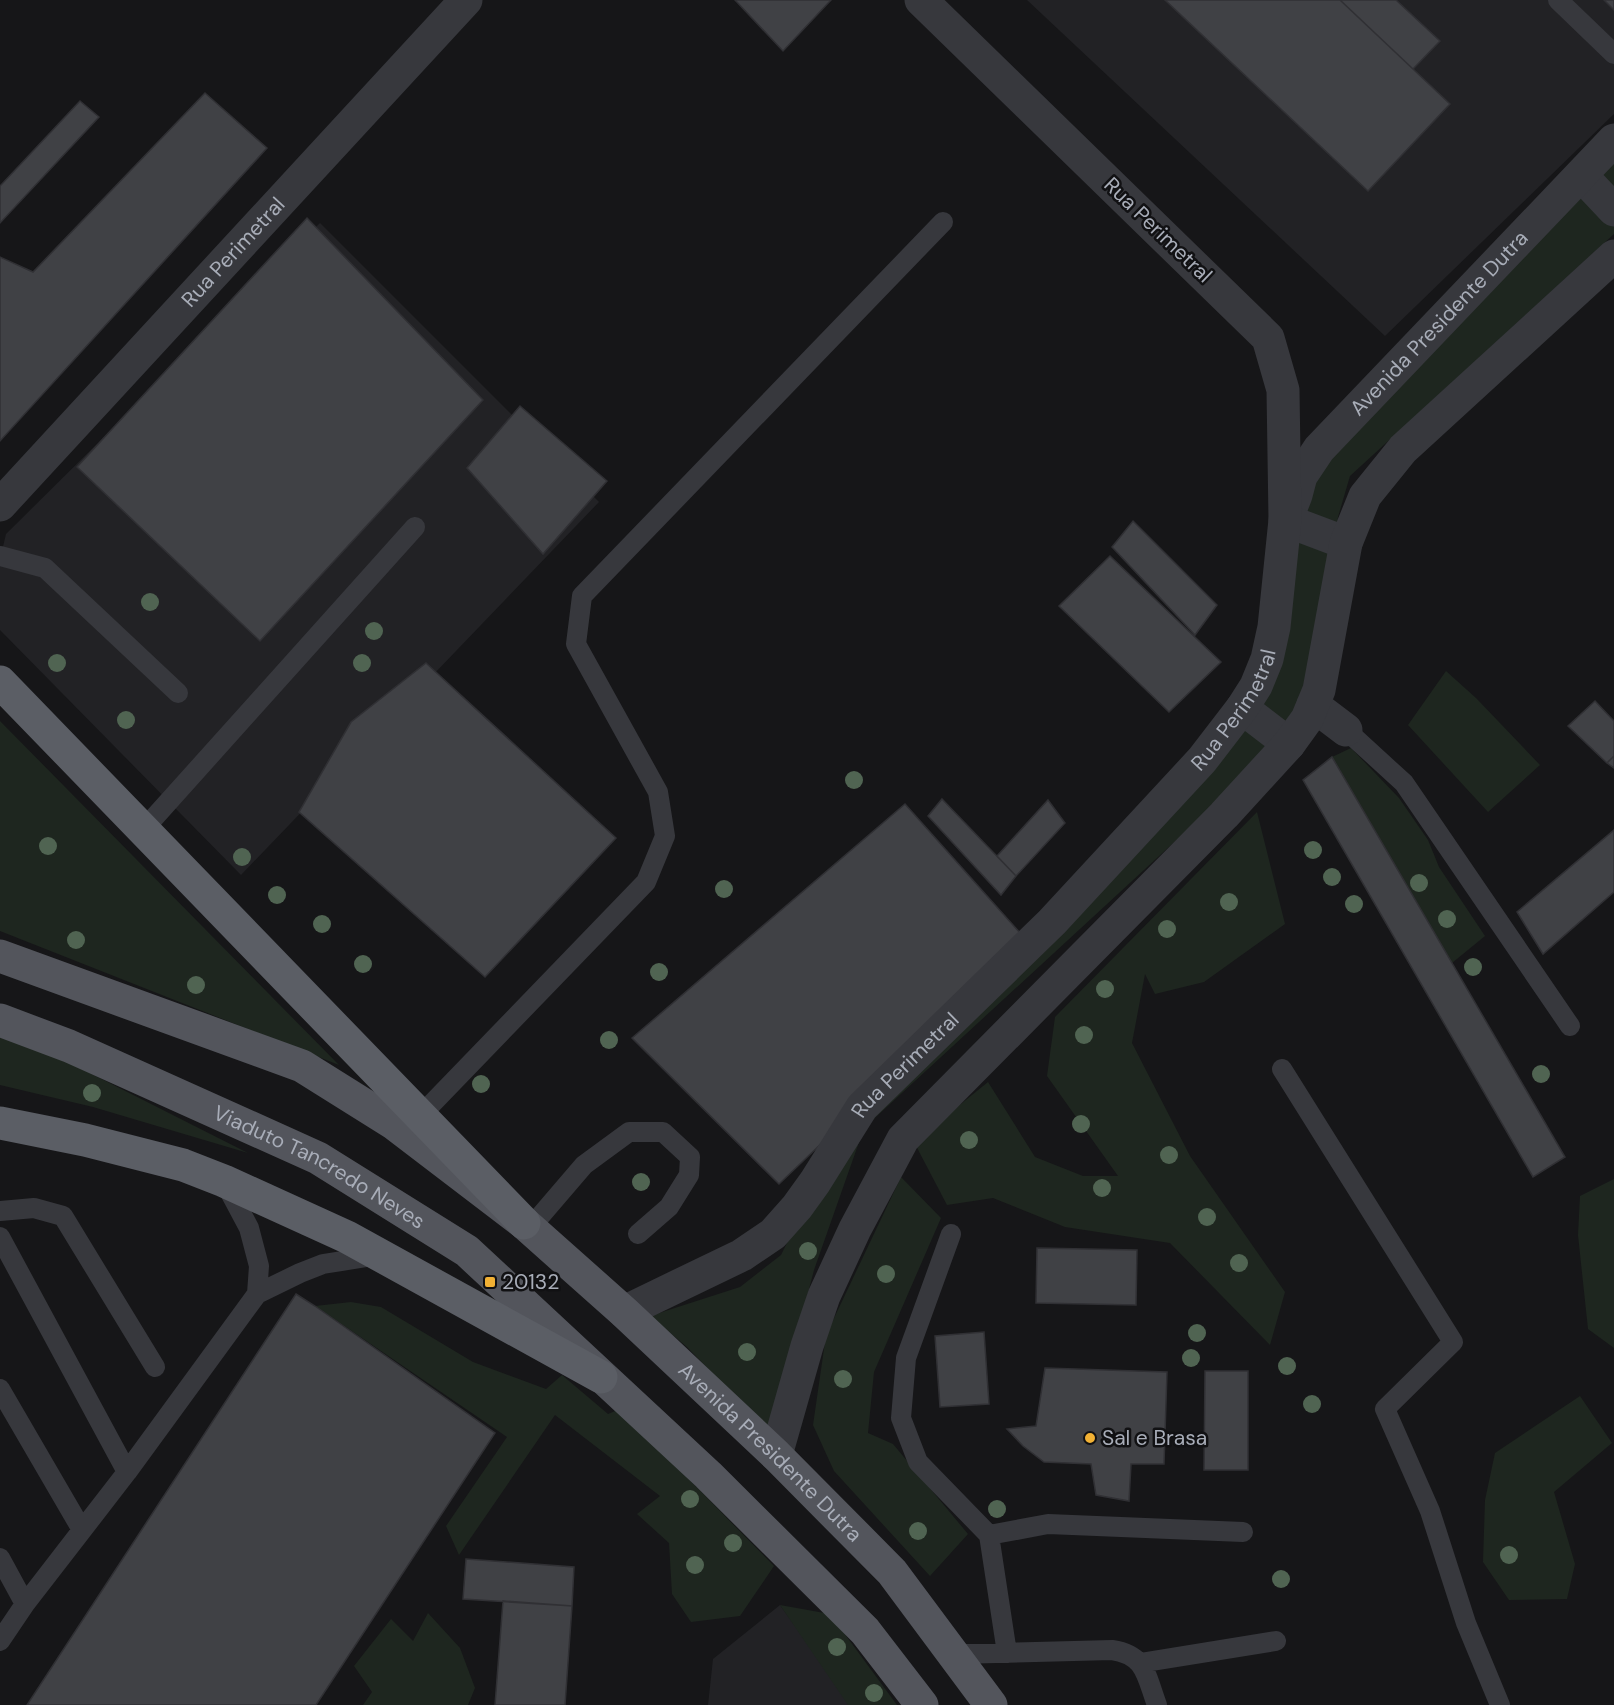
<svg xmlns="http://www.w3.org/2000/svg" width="1614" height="1705" font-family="'DM Sans',sans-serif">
<rect width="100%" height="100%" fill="#161618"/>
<path fill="#222225" d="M1027,0h587v114l-229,222z
M320,223l279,279 -358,373 -241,-245v-71l6,-25z
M780,1605l71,100h-143l5,-46z"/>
<path fill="#1e261f" d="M1614,161v73l-264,242 -12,41 -6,74 -13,71 -46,89 -409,377 -50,142 -43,164 -84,-87 -37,-31 90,-29 41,-32 64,-129 407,-402 43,-196 27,-62z
M1446,671l30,27 64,67 -52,47 -80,-87z
M0,721l339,344 -339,-134z
M1351,748l48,50 29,42 11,27 46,69 -33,27 -120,-206z
M1257,812l28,112 -81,58 -49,12 -10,-20 -13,69 58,113 95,136 -15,53 -100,-102 -105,-16 -72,-29 -46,7 -33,-63 74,-60 47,75 48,19h35l-71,-100 8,-59z
M0,1036l66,25 182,92 -155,-46 -93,-22z
M901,1177l40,41 -67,154 -6,61 25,11 75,90 -38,42 -96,-105 -21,-46 13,-90z
M1614,1179v169l-26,-19 -10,-94 2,-39z
M351,1302l30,5 92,55 73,27 16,-14 46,39 12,-5 154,157 -34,50 -49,6 -19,-28 -3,-51 -32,-29 23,-18 -105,-81 -96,140 -13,-29 61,-89 -192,-131z
M1580,1396l32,47 -58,49 21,72 -8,35 -58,1 -26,-38 2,-62 10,-47z
M780,1605l50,9 67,91h-49z
M428,1613l32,35 15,40 -7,17h-105l9,-13 -18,-26 37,-47 22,22z"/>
<path fill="#404145" stroke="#303034" stroke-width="1.5" d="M735,0h96l-48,51z
M1165,0h175l110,104 -82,87z
M1340,0h56l44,41 -27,28z
M1604,0h10v10z
M205,93l62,55 -267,293v-184l33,15z
M80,101l19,16 -99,106v-37z
M307,218l176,182 -223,241 -183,-174z
M520,406l87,75 -64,73 -76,-86z
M1133,521l84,84 -22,30 -83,-88z
M1110,556l111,106 -52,50 -110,-106z
M426,663l190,175 -131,139 -186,-165 52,-90z
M1595,701l19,20v35l-7,7 -39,-37z
M1614,756v12l-7,-5z
M1332,757l233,400 -32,20 -230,-397z
M942,799l74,77 -15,19 -73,-79z
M1048,800l17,23 -49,53 -19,-20z
M905,804l125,140 -251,240 -147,-146z
M1614,830v62l-71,62 -26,-42z
M1037,1248l100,2 -1,55 -100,-2z
M296,1294l19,12 180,127 -179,272h-289z
M984,1332l5,72 -49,3 -5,-71z
M1045,1368l122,4 -3,92h-33l-2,37 -33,-6 -5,-31 -47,-2 -21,-16 -16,-17 29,-3z
M1205,1371h43v99h-44z
M466,1559l108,8 -2,39 -109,-7z
M503,1601l69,5 -7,99h-70z"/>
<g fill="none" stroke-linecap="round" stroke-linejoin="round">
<path stroke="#37383d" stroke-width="20" d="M1558,0l56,54
M0,556l45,12 133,125
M1346,730l58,53 166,243
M143,830l272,-303
M1282,1069l171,273 -68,67 45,102 36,112 34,82
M420,1116l226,-234 19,-46 -7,-44 -82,-148 6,-48 361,-374
M224,1181l25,47 10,38 -2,28
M0,1211l34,-3 29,8 92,151
M530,1228l54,-63 45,-33h34l27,25 -1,18 -20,32 -31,27
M951,1234l-45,124 -5,60 17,44 71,73 18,118
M0,1237l127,235
M0,1389l82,141
M989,1535l59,-11 195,8
M0,1558l25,46
M0,1641l25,-37 102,-132 130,-178 43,-21 23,-9 56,-9
M954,1654l158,-4c34,5 34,26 45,55
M1140,1663l136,-22"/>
<g stroke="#37383d" stroke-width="33">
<path d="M1581,175l33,35"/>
<path id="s1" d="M0,505l466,-505"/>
<path id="s2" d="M1291,508l5,-13 5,-19 18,-27 295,-309"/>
<path d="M1285,520l61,23"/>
<path d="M1313,705l33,25"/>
<path d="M1242,708l47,36"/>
<path id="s3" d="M624,1312l118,-57 31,-21 24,-27 18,-25 47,-75 190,-185 150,-162 40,-52 14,-22 11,-27 7,-32 11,-107 -2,-130 -15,-52 -347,-338"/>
<path d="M776,1455l31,-109 17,-50 31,-67 48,-90 321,-324 65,-71 18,-25 12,-29 27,-147 19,-47 38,-47 211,-193"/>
</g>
<g stroke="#53555c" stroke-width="33">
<path id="s4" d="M0,956l302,110 91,57 131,100 100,89 152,143 116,117 99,133"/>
<path id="s5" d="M0,1020l69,26 249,112 149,93 241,224 157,156 57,74"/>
</g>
<path stroke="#5b5e65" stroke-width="33" d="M0,682l524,541
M0,1123l85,17 98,25 41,16 123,56 254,140"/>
</g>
<g fill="#506452">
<circle cx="150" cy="602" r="9"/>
<circle cx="374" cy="631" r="9"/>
<circle cx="57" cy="663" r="9"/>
<circle cx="362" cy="663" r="9"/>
<circle cx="126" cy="720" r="9"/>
<circle cx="854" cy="780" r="9"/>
<circle cx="48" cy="846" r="9"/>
<circle cx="1313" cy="850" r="9"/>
<circle cx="242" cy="857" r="9"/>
<circle cx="1332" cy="877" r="9"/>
<circle cx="1419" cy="883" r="9"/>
<circle cx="724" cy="889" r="9"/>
<circle cx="277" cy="895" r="9"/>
<circle cx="1229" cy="902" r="9"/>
<circle cx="1354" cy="904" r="9"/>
<circle cx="1447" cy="919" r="9"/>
<circle cx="322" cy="924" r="9"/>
<circle cx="1167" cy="929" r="9"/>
<circle cx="76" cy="940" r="9"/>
<circle cx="363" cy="964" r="9"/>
<circle cx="1473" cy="967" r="9"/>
<circle cx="659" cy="972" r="9"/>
<circle cx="196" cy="985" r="9"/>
<circle cx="1105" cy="989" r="9"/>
<circle cx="1084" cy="1035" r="9"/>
<circle cx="609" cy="1040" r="9"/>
<circle cx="1541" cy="1074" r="9"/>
<circle cx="481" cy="1084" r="9"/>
<circle cx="92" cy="1093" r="9"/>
<circle cx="1081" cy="1124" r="9"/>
<circle cx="969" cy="1140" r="9"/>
<circle cx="1169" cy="1155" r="9"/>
<circle cx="641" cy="1182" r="9"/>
<circle cx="1102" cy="1188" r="9"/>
<circle cx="1207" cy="1217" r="9"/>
<circle cx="808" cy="1251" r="9"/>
<circle cx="1239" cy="1263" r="9"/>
<circle cx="886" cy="1274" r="9"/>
<circle cx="1197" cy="1333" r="9"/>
<circle cx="747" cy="1352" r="9"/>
<circle cx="1191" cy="1358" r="9"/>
<circle cx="1287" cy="1366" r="9"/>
<circle cx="843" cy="1379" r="9"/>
<circle cx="1312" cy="1404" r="9"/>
<circle cx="690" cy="1499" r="9"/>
<circle cx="997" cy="1509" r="9"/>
<circle cx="918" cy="1531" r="9"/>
<circle cx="733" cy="1543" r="9"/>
<circle cx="1509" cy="1555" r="9"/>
<circle cx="695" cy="1565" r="9"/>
<circle cx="1281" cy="1579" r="9"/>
<circle cx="837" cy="1647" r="9"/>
<circle cx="874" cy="1693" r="9"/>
</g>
<g fill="#f2b134" stroke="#111113" stroke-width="2">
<rect x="484" y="1276" width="12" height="12" rx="3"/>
<circle cx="1090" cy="1438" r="6"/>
</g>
<g text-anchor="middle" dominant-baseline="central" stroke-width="5" stroke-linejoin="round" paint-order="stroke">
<g font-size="21" fill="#a8adb8" stroke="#111113">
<text transform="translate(1158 230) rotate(44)">Rua Perimetral</text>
<text stroke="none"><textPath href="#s1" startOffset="344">Rua Perimetral</textPath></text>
<text stroke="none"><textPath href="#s2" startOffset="240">Avenida Presidente Dutra</textPath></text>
<text stroke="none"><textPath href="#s3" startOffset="870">Rua Perimetral</textPath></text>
<text stroke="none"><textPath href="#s3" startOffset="384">Rua Perimetral</textPath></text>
<text stroke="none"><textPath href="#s5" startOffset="352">Viaduto Tancredo Neves</textPath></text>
<text stroke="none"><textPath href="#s4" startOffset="930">Avenida Presidente Dutra</textPath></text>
</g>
<g font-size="21" fill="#a8adb8" stroke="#111113" text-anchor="start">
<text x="502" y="1282">20132</text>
<text x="1102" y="1438">Sal e Brasa</text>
</g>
</g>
</svg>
